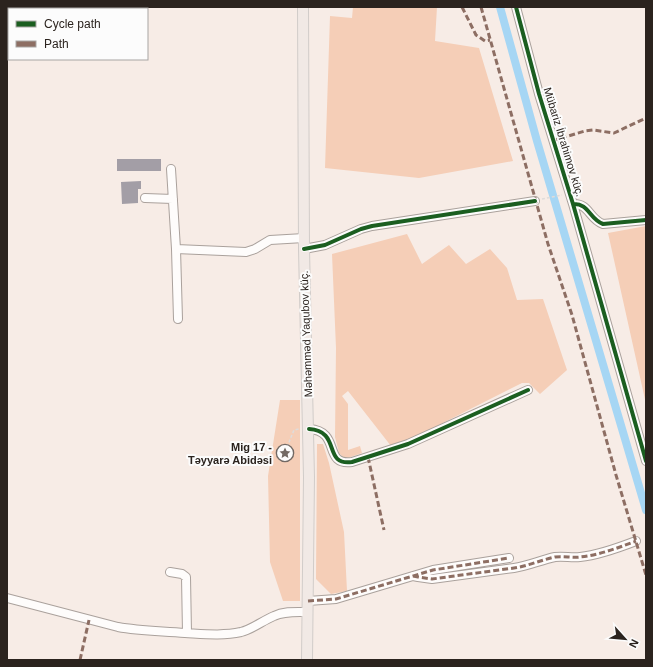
<svg xmlns="http://www.w3.org/2000/svg" width="653" height="667" font-family="Arial,sans-serif">
<rect width="100%" height="100%" fill="#f7ece6"/>
<path fill="#f5ceb7" d="M353,7h84l-2,34 44,7 34,113 -94,17 -94,-10 5,-152 22,2z
M646,226v178l-38,-171z
M407,234l15,30 27,-19 17,19 24,-15 17,19 10,32 26,-1 24,71 -27,24 -11,-11h-7l-105,53 -26,10 -43,-55 -6,5 6,8v46l12,-4 2,7 -17,6 -6,-6 -4,-16 1,-89 -4,-94z
M280,400h20v201h-17l-13,-39 -2,-86z
M317,444h6l6,19 15,69 3,59 -16,3 -15,-15z"/>
<g fill="none" stroke-linecap="round" stroke-linejoin="round">
<path stroke="#a6d6f4" stroke-width="8" d="M500,7l37,134 109,369"/>
</g>
<path fill="#a39ea6" d="M117,159h44v12h-44z
M141,181v8h-3v14l-16,1 -1,-22z"/>
<g fill="none" stroke-linecap="round" stroke-linejoin="round">
<defs>
<path id="minor" d="M516,7l23,87 34,110c16,-1 16,15 30,20l43,-4
M171,169l5,80 70,3 9,-3 15,-9 34,-2
M145,198l28,1
M573,204l73,257
M176,249l2,70
M304,249l21,-4 36,-16 11,-3 163,-25
M309,429c33,2 13,37 43,33l56,-18 120,-54
M170,572l12,2 4,3 1,56
M413,576l5,1 14,2 82,-11c14,-2 27,-8 41,-11 9,-1 17,1 25,0 19,-2 38,-9 56,-16
M7,598l111,29c22,4 45,4 67,6 19,1 38,3 56,-1 12,-3 21,-11 33,-16 10,-5 22,-4 33,-4
M308,601l28,-2 97,-29 76,-12"/>
<path id="major" d="M303,7l1,242 5,228 -2,183"/>
</defs>
<use href="#minor" stroke="#aaa19c" stroke-width="10"/>
<use href="#major" stroke="#d1ccc9" stroke-width="12"/>
<path stroke="#dfdcda" stroke-width="1.5" stroke-dasharray="3 2" stroke-linecap="butt" d="M542,199l20,-4
M287,447l7,-17 5,-1"/>
<use href="#minor" stroke="#fefcfb" stroke-width="8"/>
<use href="#major" stroke="#f1e9e5" stroke-width="10"/>
<path stroke="#8d6e63" stroke-width="3" stroke-dasharray="6 3" stroke-linecap="butt" d="M462,7l14,28 9,6 5,-1
M481,7l67,237 24,71 44,160 30,100
M552,141l33,-10 8,-1 21,3 32,-15
M368,457l16,73
M413,576l5,1 14,2 82,-11c14,-2 27,-8 41,-11 9,-1 17,1 25,0 19,-2 38,-9 56,-16
M308,601l28,-2 97,-29 76,-12
M80,660l9,-40"/>
<defs>
<path id="cycleway" d="M516,7l23,87 34,110c16,-1 16,15 30,20l43,-4
M573,204l73,257
M304,249l21,-4 36,-16 11,-3 163,-25
M309,429c33,2 13,37 43,33l56,-18 120,-54"/>
</defs>
<use href="#cycleway" stroke="#fcfcfc" stroke-width="6"/>
<use href="#cycleway" stroke="#1b5e20" stroke-width="4"/>
</g>
<defs>
<symbol id="sight-ring" viewBox="-11 -11 22 22"><circle r="9.5" fill="#fcfcfc" stroke="#726964" stroke-width="1.5"/><path d="M0-6L1.8-2.2L6-1.7L2.9 1.2L3.7 5.4L0 3.3L-3.7 5.4L-2.9 1.2L-6-1.7L-1.8-2.2Z" fill="#726964"/></symbol>
</defs>
<g fill-rule="evenodd">
<use href="#sight-ring" x="275" y="443" width="20" height="20"/>
</g>
<g text-anchor="middle" dominant-baseline="central" stroke-width="4" stroke-linejoin="round" paint-order="stroke">
<g font-size="11" fill="#2b231e" stroke="#fcfcfc">
<text transform="translate(564 142) rotate(73)">Mübariz İbrahimov küç.</text>
<text transform="translate(306 334) rotate(-92)">Məhəmməd Yaqubov küç.</text>
</g>
<g font-size="11" font-weight="bold" fill="#2b231e" stroke="#fcfcfc" text-anchor="end">
<text x="272" y="447">Mig 17 -<tspan x="272" dy="13">Təyyarə Abidəsi</tspan></text>
</g>
</g>
<rect width="653" height="667" fill="none" stroke="#2b231e" stroke-width="16"/>
<rect x="8" y="8" width="140" height="52" fill="#fcfcfc" stroke="#a8a5a3"/>
<rect x="16" y="21" width="20" height="6" fill="#1b5e20" stroke="#a8a5a3"/>
<text x="44" y="28" font-size="12" fill="#2b231e">Cycle path</text>
<rect x="16" y="41" width="20" height="6" fill="#8d6e63" stroke="#a8a5a3"/>
<text x="44" y="48" font-size="12" fill="#2b231e">Path</text>
<g transform="translate(625 639) rotate(117)" stroke="#fcfcfc" stroke-width="3" paint-order="stroke">
<path d="M0-3L7 15L0 10L-7 15Z" fill="#2b231e"/>
<text y="-6" font-size="11" font-weight="bold" text-anchor="middle" fill="#2b231e">N</text>
</g>
</svg>
